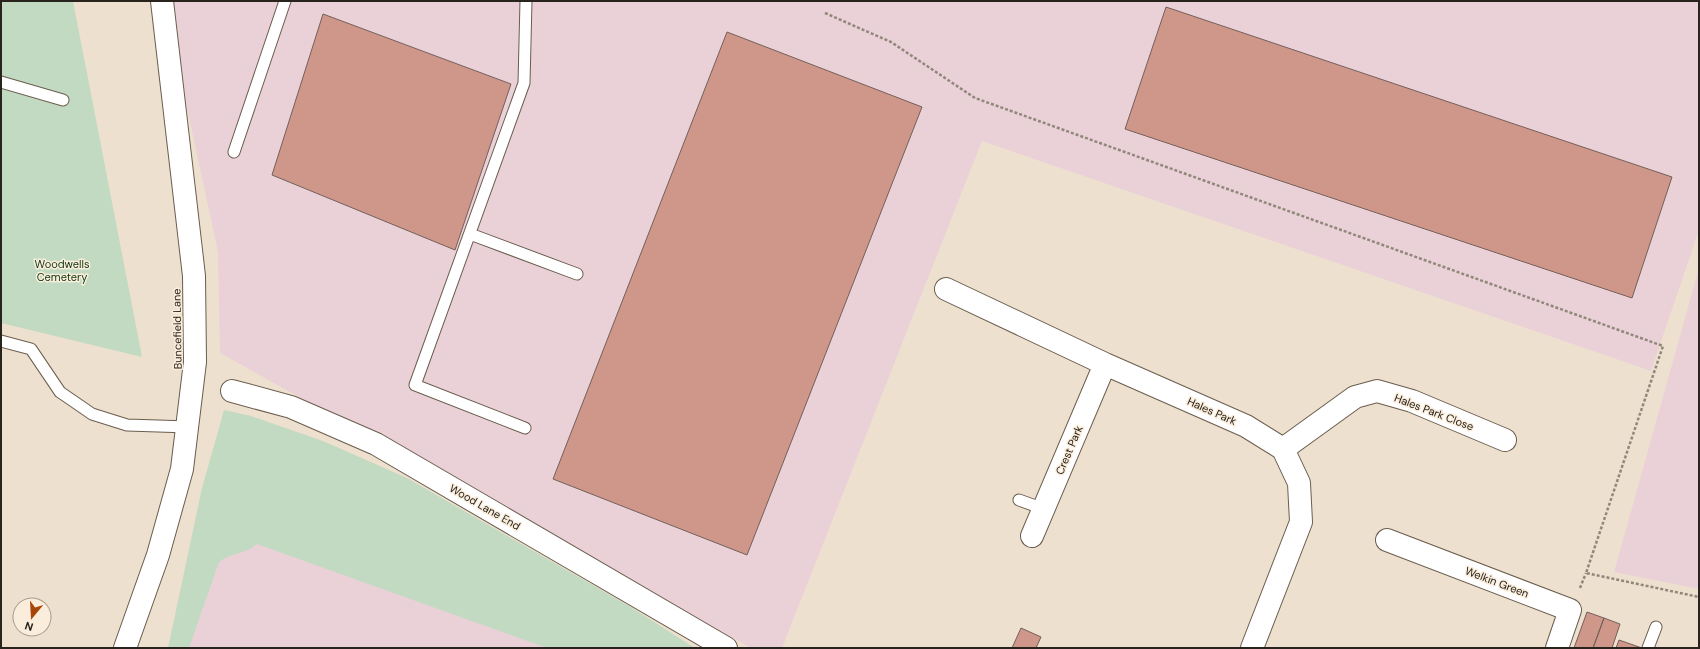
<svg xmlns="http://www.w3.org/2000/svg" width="1700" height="649" font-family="'DM Sans',sans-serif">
<rect width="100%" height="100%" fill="#eee0ce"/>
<path fill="#ead1d8" d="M164,1h1535v229l-48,141 -669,-230 -200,507h-31l-531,-295 -2,-101z
M1699,268v321l-85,-17z
M221,524l341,124h-380z"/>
<path fill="#c2dac1" d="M1,1h72l69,356 -141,-34z
M224,410l27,6 72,25 84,37 222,128 66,42h-148l-290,-104c-13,11 -24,8 -38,18l-30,86h-21l34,-160z"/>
<path fill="#ce978a" stroke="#745f5a" d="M1166,7l506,170 -40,121 -507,-169z
M323,14l188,70 -56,166 -183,-75z
M727,32l195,75 -175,448 -194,-76z
M1587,612l17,6 -11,30h-19z
M1604,618l16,6 -8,24h-19z
M1021,628l20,9 -5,11h-24z
M1619,640l23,8h-26z"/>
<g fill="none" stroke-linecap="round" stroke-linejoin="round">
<defs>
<path id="lane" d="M1,82l62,18
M234,152l51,-151
M470,234l107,40
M1,341l30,8 29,43 32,22 35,11 62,2
M525,428l-110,-43 109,-302 2,-82
M1019,500l25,9
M1648,648l8,-21"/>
<path id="street" d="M946,289l159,75 141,62 37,23 16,34 2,39 -49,126
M232,391l59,16 85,37 350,204
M1283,449l72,-52 22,-6 35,10 93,39
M1032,536l73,-172
M1387,540l183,70 -13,38"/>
<path id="secondary" d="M125,648l33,-93 24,-86 13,-107 -1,-86 -32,-275"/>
</defs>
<use href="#lane" stroke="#6a5d4e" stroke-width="13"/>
<use href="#street" stroke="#6a5d4e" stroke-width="24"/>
<use href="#secondary" stroke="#6a5d4e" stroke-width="24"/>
<path stroke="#91877b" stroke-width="2.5" stroke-dasharray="3 2" stroke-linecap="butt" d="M825,13l66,29 84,56 688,248 -77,227 113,24
M1580,588l6,-15"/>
<use href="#lane" stroke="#fff" stroke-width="11"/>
<use href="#street" stroke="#fff" stroke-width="22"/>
<use href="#secondary" stroke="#fff" stroke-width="22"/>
</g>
<g text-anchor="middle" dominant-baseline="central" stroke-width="3" stroke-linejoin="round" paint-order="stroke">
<g font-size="11" fill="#0d3710" stroke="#fbeddb">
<text x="62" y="264">Woodwells<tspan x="62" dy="13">Cemetery</tspan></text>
</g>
<g font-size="11" fill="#28231d" stroke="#fbeddb">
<text transform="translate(177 329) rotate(-91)">Buncefield Lane</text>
<text transform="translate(1212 411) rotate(24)">Hales Park</text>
<text transform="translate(1434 412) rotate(21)">Hales Park Close</text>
<text transform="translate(1069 450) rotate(-67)">Crest Park</text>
<text transform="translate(485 507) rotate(30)">Wood Lane End</text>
<text transform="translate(1497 582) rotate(21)">Welkin Green</text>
</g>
</g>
<rect width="1700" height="649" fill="none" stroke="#28231d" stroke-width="4"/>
<g transform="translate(32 617) rotate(198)"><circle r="19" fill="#fbeddb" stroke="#a79c8f"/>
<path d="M0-3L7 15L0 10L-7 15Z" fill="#a84607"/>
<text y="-6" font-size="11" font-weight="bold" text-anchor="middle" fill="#28231d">N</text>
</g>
</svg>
